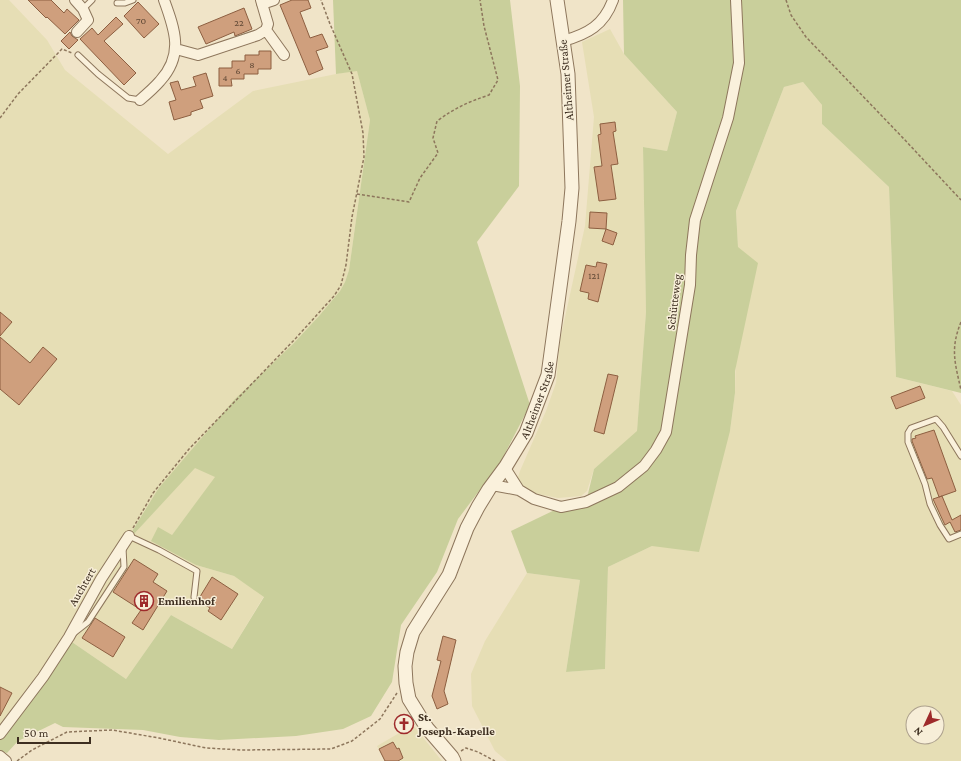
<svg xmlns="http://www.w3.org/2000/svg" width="961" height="761" font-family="'Crimson Pro',serif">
<rect width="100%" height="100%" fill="#f0e4c8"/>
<path fill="#e6deb5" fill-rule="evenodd" d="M0,0h9l38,40 18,30 103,84 85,-63 83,-17 21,-4 13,50 -21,150 -4,12 -5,9 -21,25 -161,173 -93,149 -65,92z
M610,29l14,25 53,58 -10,39 -24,-4 3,165 -9,120 -43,37 -7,22 -6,5 -23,2 -25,-5 -17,-10 4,-12 26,-60 10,-28 4,-43 25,-114 9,-109 -12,-75z
M803,82l19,23v19l67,63 7,190 56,14 9,14v356h-454l-12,-10 -23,-45 -1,-32 14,-33 42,-68 53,7 -14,92 39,-3 3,-102 44,-21 78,-115 5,-38 3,-146 -2,-36 48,-124zM913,713h24v24h-24z
M195,467l21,10 -44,58 24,30 38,11 30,20 -32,53 -61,-34 -45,64 -57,-39 65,-106z
M413,725l29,36h-57l-8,-15z"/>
<path fill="#c9cf9b" d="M333,0h177l10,86 -1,100 -42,56 53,163 -30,58 -42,56 -21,53 -36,53 -9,57 -21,34 -28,13 -47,7 -77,4 -39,-3 -37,-7 -80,-3 -8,-4 -37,18 -11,12 -7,-2v-12l69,-99 57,39 45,-64 61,34 32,-52 -30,-21 -38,-11 -45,-24 7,-14 14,8 43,-58 -20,-9 -61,66 -3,-1 27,-44 77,-90 58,-55 26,-28 21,-25 5,-9 4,-12 21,-150 -13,-49 -21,3z
M623,0h338v393l-65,-16 -7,-190 -67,-63v-19l-19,-23 -19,5 -48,124 2,36 20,16 -23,108v22l-5,38 -31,121 -47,-6 -44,21 -3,102 -39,3 14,-92 -53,-7 -16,-42 50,-24 25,-5 8,-33 43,-38 9,-119 -3,-165 24,4 10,-39 -53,-58z"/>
<path fill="#cf9f7d" stroke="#8d5f41" d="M28,0h23l13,13 3,-4 12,11 -14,14 -18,-17 -1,1z
M292,0h16l3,8 -11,4 10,26 12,-4 6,13 -12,4 7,18 -14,6 -29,-70z
M138,2l21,22 -15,14 -20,-22z
M244,8l8,21 -17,7 -1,-4 -28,12 -8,-17z
M116,17l7,7 -19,17 32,32 -12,12 -44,-46 12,-11 6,7z
M70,32l2,4 6,4 -9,9 -8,-8z
M259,51h12v18h-13v5h-14v5h-13l1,7h-13v-18h13v-7h13v-6h14z
M206,73l7,23 -13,4 3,8 -12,4v3l-17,5 -5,-18 7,-2 -6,-17 8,-2 3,9 15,-4 -3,-9z
M615,122l1,9 -3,1 5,32 -7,1 5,34 -17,2 -5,-34 8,-1 -4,-31 3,-1 -1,-10z
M590,212l17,1 -1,16 -17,-1z
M606,229l11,4 -4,12 -11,-4z
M597,262l10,2 -9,38 -10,-3 1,-6 -9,-2 6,-26 10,2z
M0,312l12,10 -12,14z
M0,337l30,26 13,-16 14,12 -38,46 -19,-16z
M608,374l10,2 -14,58 -10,-3z
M920,386l5,12 -29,11 -5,-12z
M934,430l22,61 -17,6 -7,-19 -5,1 -15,-38v-2l4,-1 -1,-2z
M942,496l10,24 9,-5v15l-6,2 -5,-10 -5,3 -1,-2 -11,-24z
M134,559l24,15 -5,8 14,9 -24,39 -11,-7 9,-13 -28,-18z
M212,577l26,17 -17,26 -13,-9 2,-3 -12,-8z
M95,618l30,19 -12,20 -31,-19z
M443,636l13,4 -12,51 4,13 -11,5 -5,-13 9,-35 -4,-1z
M0,687l12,6 -12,23z
M393,742l4,7 2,-1 4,10 -5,3h-13l-6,-12z"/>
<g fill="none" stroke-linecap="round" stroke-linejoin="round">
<defs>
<path id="service" d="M117,3h8l8,-3
M83,9l9,-9
M78,55l20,19 30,24 12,2
M961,456l-18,-29 -7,-8 -25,9 -3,5v9l17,42 5,20 10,21 9,14 12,-5
M129,536l30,14 38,21 -3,26
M74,633l14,-11 36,-55 -1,-19"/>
<path id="minor" d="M75,0l8,9 5,11 -11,12
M261,0l7,24 -2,6 18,25
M262,4l12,-4
M563,41c25,-7 41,-16 50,-41
M176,49l22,6 60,-20 8,-5
M140,100c7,-6 14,-12 20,-19 24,-26 15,-51 4,-81
M505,468l14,22
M492,485l27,5 15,9 27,8 25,-5 32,-15 26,-21 12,-16 10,-18 24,-147 1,-30 4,-35 33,-102 11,-55 -3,-63
M0,734l43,-57 26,-40 32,-58 28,-43
M0,756l6,5"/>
<g id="tertiary">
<path id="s1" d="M454,761l-2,-4 -25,-29 -18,-29 -3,-16 -1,-17 2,-14 6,-20 36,-57 18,-47 11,-21 11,-18 17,-23 20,-33 22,-58 21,-154 3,-33 -4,-114 -11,-74"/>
</g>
</defs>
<use href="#service" stroke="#8d765c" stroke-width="7"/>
<use href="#minor" stroke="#8d765c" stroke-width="12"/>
<use href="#tertiary" stroke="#8d765c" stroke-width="15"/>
<path stroke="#8d765c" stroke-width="1.5" stroke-dasharray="3 2" stroke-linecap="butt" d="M786,0l5,15 15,22 98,102 57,61
M0,118l18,-24 44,-45 10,4
M357,194l52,8 11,-24 18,-25 -5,-15 4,-17c18,-13 31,-19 52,-26l9,-15 -14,-54 -4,-26
M961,322c-11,27 -6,41 0,68
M133,528l20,-35 36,-44 107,-111 38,-42 7,-11 5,-20 6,-48 12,-60 -1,-24 -11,-59 -22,-50 -9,-24
M461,751l5,-3 12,4 17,9
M17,761l15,-11 35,-18 45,-2 47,8 47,10 36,2 89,-1 21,-8 28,-22 17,-26"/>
<use href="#service" stroke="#faf1dc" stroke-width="5"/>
<use href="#minor" stroke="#faf1dc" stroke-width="10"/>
<use href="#tertiary" stroke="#faf1dc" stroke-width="13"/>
</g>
<defs>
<symbol id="building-ring" viewBox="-11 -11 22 22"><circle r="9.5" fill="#f7eed8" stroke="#9e2a2b" stroke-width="1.5"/><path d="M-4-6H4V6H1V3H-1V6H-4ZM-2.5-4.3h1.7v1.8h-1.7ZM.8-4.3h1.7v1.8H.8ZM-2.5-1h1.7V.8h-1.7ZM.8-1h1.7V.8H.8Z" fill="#9e2a2b"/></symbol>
<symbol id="church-ring" viewBox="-11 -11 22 22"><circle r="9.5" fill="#f7eed8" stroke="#9e2a2b" stroke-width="1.5"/><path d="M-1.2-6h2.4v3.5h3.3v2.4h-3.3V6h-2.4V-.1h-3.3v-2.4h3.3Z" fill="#9e2a2b"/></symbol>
</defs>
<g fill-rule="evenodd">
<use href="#building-ring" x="133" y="590" width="22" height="22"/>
<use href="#church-ring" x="393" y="713" width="22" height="22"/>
</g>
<g text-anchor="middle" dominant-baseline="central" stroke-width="3" stroke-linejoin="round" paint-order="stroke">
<g font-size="10" fill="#624a37">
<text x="141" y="20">70</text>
<text x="239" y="22">22</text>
<text x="252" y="64">8</text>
<text x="238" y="70">6</text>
<text x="225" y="77">4</text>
<text x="594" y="275">121</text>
</g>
<g font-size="12" fill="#3d2e20" stroke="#f7eed8">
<text transform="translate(566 80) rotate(-95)">Altheimer Straße</text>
<text transform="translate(674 302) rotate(-83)">Schütteweg</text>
<text stroke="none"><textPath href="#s1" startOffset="410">Altheimer Straße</textPath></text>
<text transform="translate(82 587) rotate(-60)">Auchtert</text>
</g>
<g font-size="12" font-weight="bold" fill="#3d2e20" stroke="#f7eed8" text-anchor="start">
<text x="158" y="601">Emilienhof</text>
<text x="418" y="717">St.<tspan x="418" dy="14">Joseph-Kapelle</tspan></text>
</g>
</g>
<g transform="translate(925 725) rotate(226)"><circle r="19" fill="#f7eed8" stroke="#ada18e"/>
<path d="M0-3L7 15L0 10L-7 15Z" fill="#9e2a2b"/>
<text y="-6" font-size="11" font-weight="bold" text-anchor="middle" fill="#3d2e20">N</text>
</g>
<path d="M18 737v6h72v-6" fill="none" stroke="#3d2e20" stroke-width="2"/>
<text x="24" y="737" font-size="12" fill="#3d2e20" stroke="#f7eed8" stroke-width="3" paint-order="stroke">50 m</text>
</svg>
